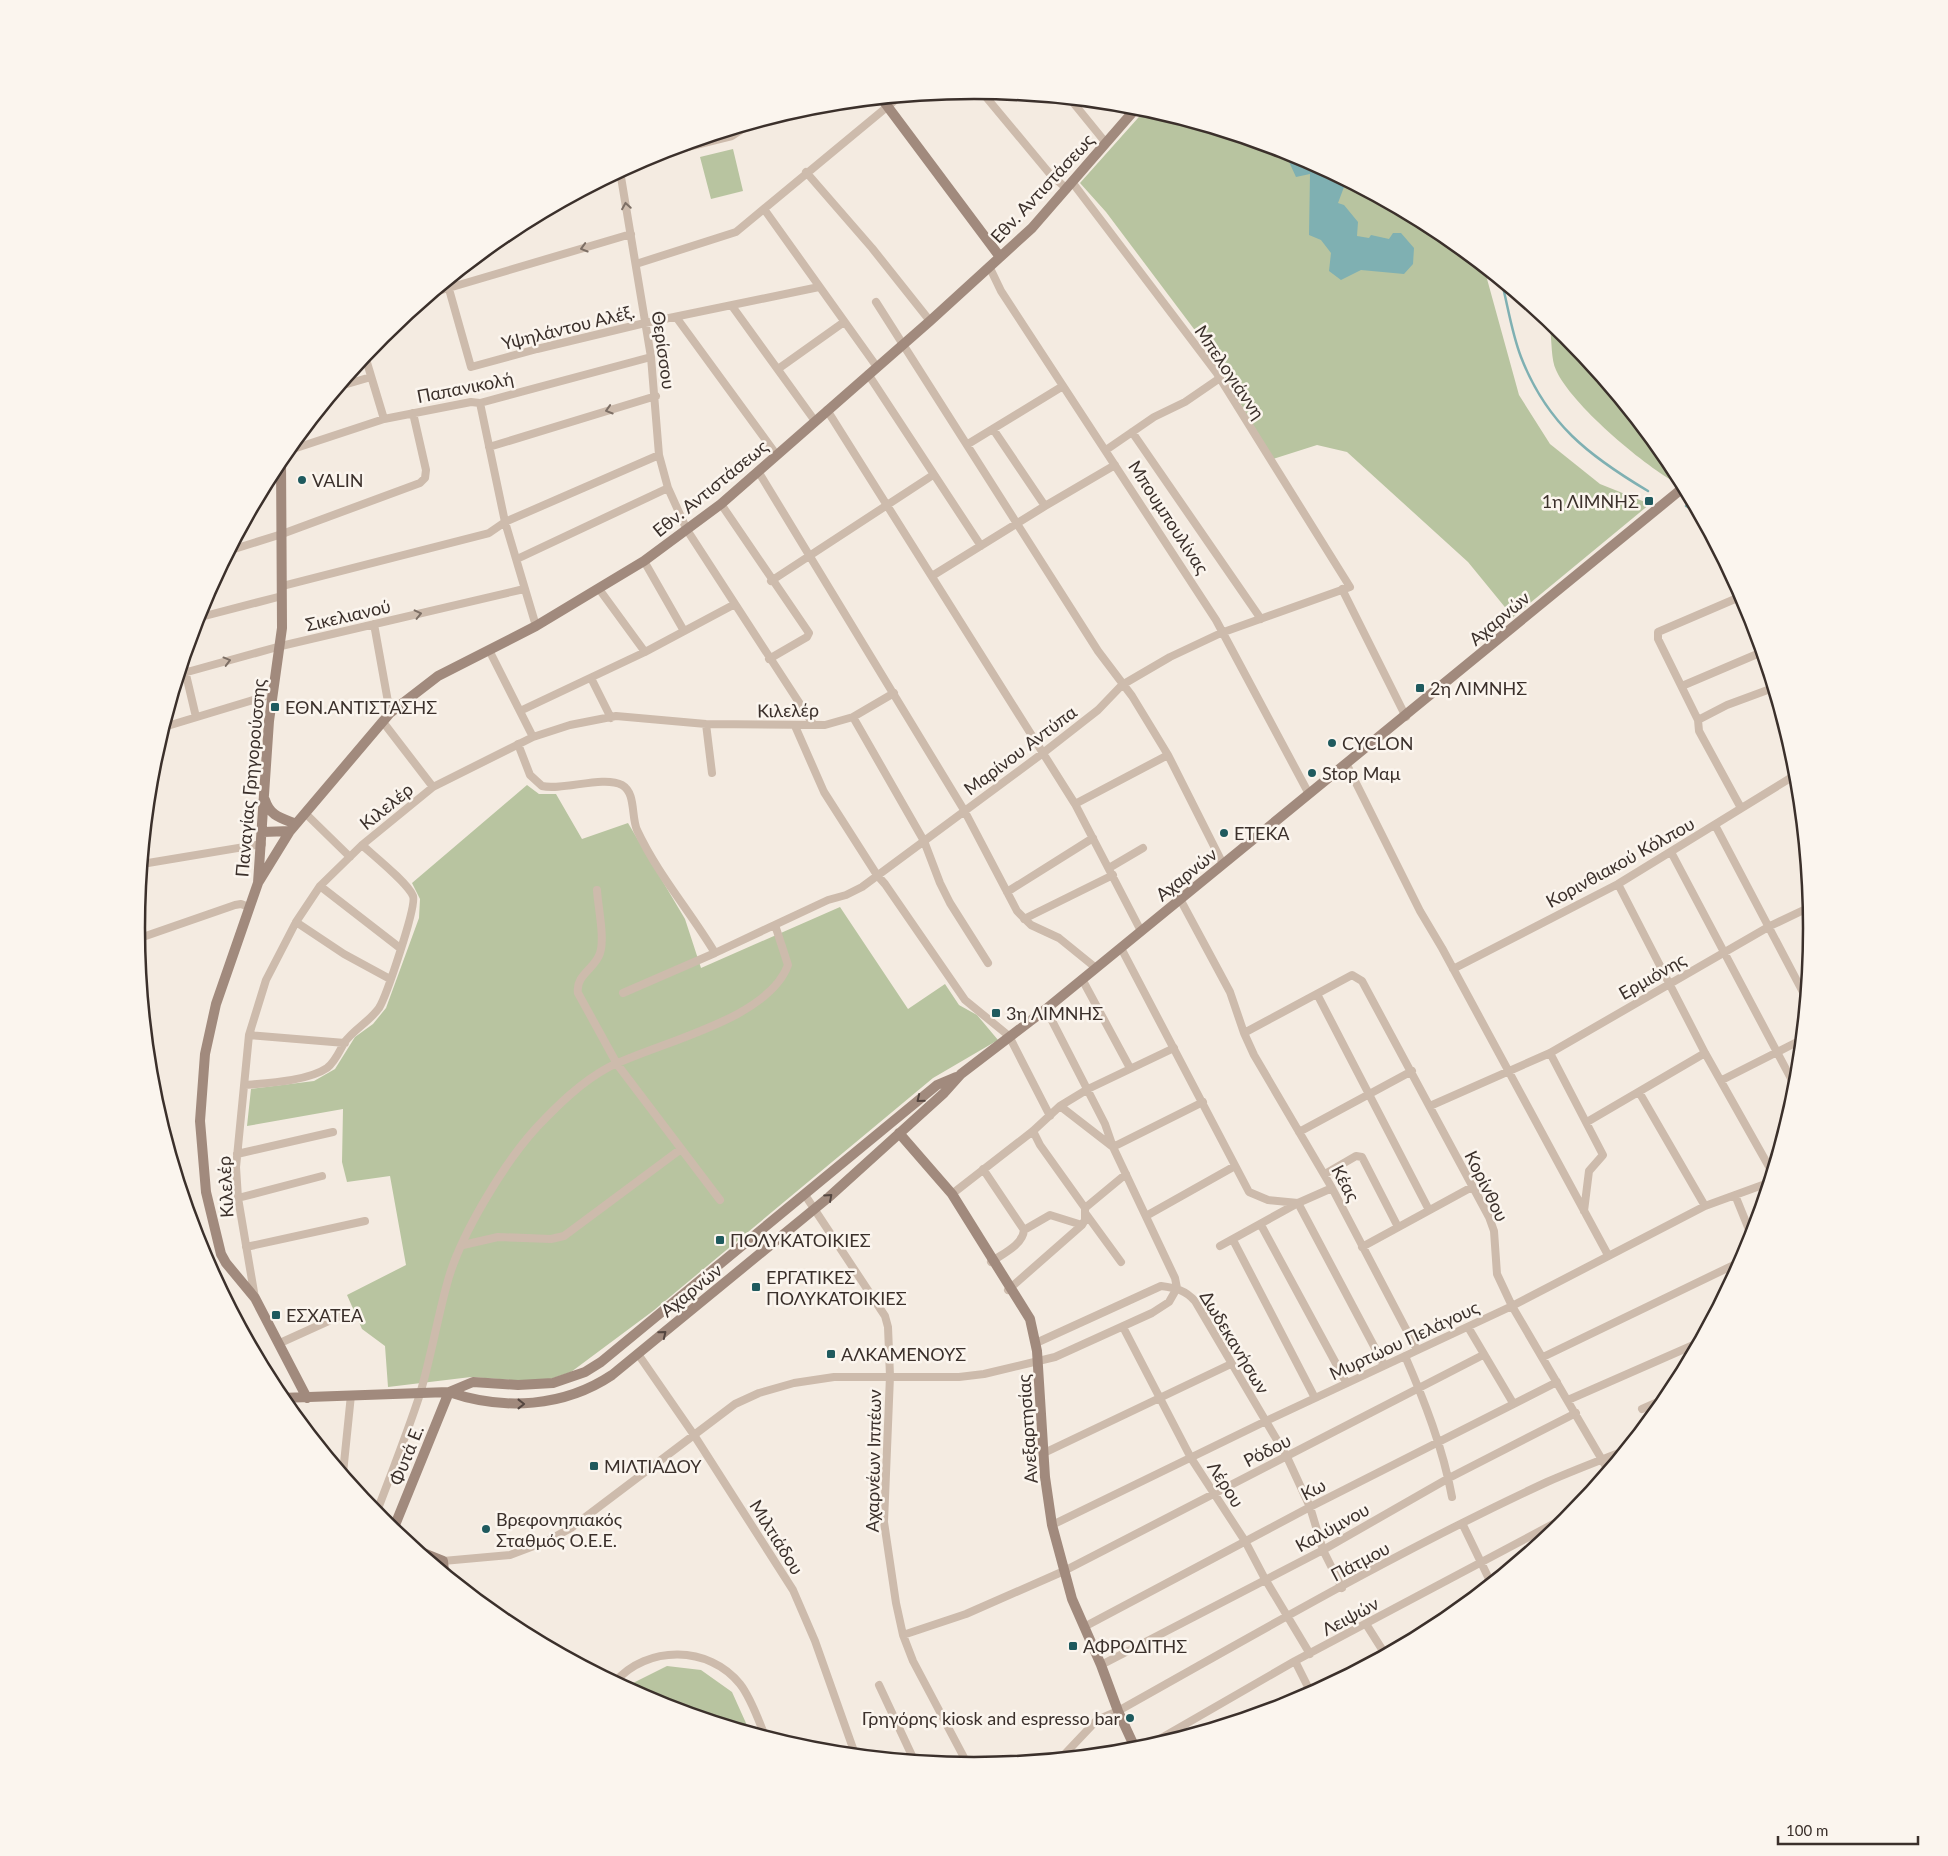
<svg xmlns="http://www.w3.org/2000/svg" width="1948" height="1856" font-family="Lato,sans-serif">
<rect width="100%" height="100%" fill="#f4ebe1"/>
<path fill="#b8c4a0" d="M1146,109l149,45 145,77 44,37 35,127 31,49 50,40 50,20 -137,113 -45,-55 -121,-110 -30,-7 -44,14 -67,-114 -100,-133 -26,-29z
M733,149l10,42 -32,8 -11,-42z
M1557,328l10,8 104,127 7,12 -3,7c-33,-18 -104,-78 -119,-112 -5,-10 -4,-29 -6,-41z
M527,785l12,9h17l26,45 46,-16 57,96 16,49 139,-61 68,102 37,-25 14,21 18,10 21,25 -65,38 -280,233 -82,61 -30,10 -70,-5 -83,10 -3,-41 -23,-17 -15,-34 59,-30 -16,-89 -43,6 -5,-20 1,-53 -96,17 4,-37 63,-8 21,-12 20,-32 18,-13 13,-16 33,-90 1,-19 -8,-16z
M667,1666l34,4 31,22 18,40 -97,-30 -28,-15z"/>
<path fill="#7fb0b2" d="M1284,151l11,3 55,29 -6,4 -6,16 6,2 14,17 -1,14 12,2 2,-3 18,4 4,-6h8l13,15 -1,16 -9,10 -43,-4 -20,10 -12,-9 2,-18 -10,-13 -12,-5 1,-61 -14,3z"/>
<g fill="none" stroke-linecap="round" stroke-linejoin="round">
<path stroke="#7fb0b2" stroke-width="2.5" d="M1502,283c6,24 10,51 19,74 26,67 68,99 127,134
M1686,506l11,6"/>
<path stroke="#cdbbac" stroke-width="8" d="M981,91l69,83 17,15
M1071,100l35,43
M647,157l85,-21 18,-12
M620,171l31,186 8,98 9,33 19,42 126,194
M806,172l66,76 58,73
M764,209l113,158
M636,264l100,-32 163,-135
M989,266l12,25 215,329 93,174
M447,282l24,85 66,-18 108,-26 174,-36
M435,292l196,-58
M876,302l222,349 34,45 36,59 55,109
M732,306l83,115
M676,317l100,137
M365,356l19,63
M778,369l66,-47
M868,374l113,172
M340,386l31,-9
M480,403l25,119 31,104
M827,410l248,394 66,127
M993,429l52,77
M1132,432l129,187
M968,444l95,-58
M489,447l167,-51
M1106,450l48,-33 31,-15 35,-24
M287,451l97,-32 87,-17 9,1 171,-46
M758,471l206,339 53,101 14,14 28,13 37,30
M721,504l88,129 -2,4 -38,22
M231,550l51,-16 138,-51 5,-5 1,-8 -13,-57
M517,559l151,-71
M644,561l40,70
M932,576l113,-70 70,-41
M771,581l162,-106
M282,586l207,-53 16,-11 154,-67
M599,589l46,63
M1342,589l64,128
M197,618l85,-22
M374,624l16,89
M489,650l44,87
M183,662l13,55
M180,674l101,-28 243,-57
M591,678l20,40
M1682,686l80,-34
M520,711l125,-59 90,-48
M853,717l71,124 16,42 10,20 38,60
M1698,720l-40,-81v-7l84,-36
M1698,720l1,11 42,77
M1698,720l29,-15 46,-17
M383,722l50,65
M706,724l6,49
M795,726l29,66 53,83 8,9 80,116 44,36 41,80
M164,727l109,-33
M518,744l12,31 12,11c20,5 62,-11 80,-1 14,8 9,31 15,45 21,45 53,81 78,123
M1346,763l74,148 22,37 166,307
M1075,804l93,-49
M305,813l45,44
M1715,825l90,171
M1671,852l125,236
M142,864l120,-20
M1109,868l34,-20
M1618,884l87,169 67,119
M320,886l80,62
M597,890c1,17 8,48 3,63 -4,15 -25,22 -22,40l39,71 103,136
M1007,892l86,-54
M1180,899l50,93 14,41 108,-58 10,6 127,236 5,14 3,43 15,32 96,164
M1024,919l89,-44
M296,922l48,32 46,25
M137,939l98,-34 6,-1 8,3
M1121,948l128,244 19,8 30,3 86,162
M1453,969l165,-85 179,-110
M1082,979l48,89
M623,993l92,-40 113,-53 18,-5 16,-8 181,-134 55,-43 24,-25 48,-28 51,-24 129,-46 -134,-215 -144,-190
M1317,994l112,216
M1046,1009l59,115 8,23 62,131 2,10
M1244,1033l10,22 78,133 85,162
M249,1035l96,8
M1550,1053l53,102 -14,16 -5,40
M1722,1080l79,-40
M245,1085c23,-2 63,-4 82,-17 8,-6 12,-16 17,-25 10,-14 25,-21 35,-35 7,-11 38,-102 34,-112 -5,-13 -39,-40 -51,-51
M1639,1092l66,114
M1060,1106l53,41 90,-45
M1430,1106l120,-53 220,-127 40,-19
M1587,1122l118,-69
M1033,1131l7,14 45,63
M1299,1132l113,-61
M237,1154l96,-22
M983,1169l41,61c-1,15 -22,24 -33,32
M1325,1174l31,-18 6,1 36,70
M952,1194l81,-63 27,-25 28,-17 86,-41
M805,1195l80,121 3,11 2,49 -6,146 12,81 7,32 10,26 55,104
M1735,1195l17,42
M238,1198l84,-22
M1086,1214l35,48
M1146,1216l89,-50
M1261,1225l85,157
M1024,1230l26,-15 32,10
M1233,1240l82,158
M463,1245l35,-8 53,2 13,-3 117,-87
M1220,1246l78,-43 34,-15
M246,1247l119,-26
M1362,1247l110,-60
M1008,1290l74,-65 3,-5v-12l41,-34
M255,1298l-17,-100 -2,-31 13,-132 17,-55 30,-58 24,-36 42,-41 71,-58 100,-50 37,-12 46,-9 90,8 119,1 28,-8 41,-24
M1123,1327l68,131 54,83 20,38 45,75
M1468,1327l45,76
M280,1343l64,-29
M1036,1343l125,-57c15,2 24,4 34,15l92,156 23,50 13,43 19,38
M638,1354l56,81 99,155 22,51 40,113
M1405,1356c19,44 38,92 47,141
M1543,1357l199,-96
M1568,1400l130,-57
M1642,1409l25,-11
M1044,1453l187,-89
M343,1473l8,-78
M376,1514c15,-40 31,-80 44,-120 11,-37 17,-74 27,-110 12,-47 57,-121 90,-157 21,-22 44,-45 72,-60 50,-25 159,-47 179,-102l-13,-40
M1462,1523l29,60
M1052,1525l214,-104 246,-115 193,-100 63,-23
M443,1561l67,-6 37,-14 24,-13 164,-124 24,-11 35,-10 40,-6h125l25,-3 71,-17 97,-44 17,-11 8,-14
M1366,1624l19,30
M1084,1627l226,-120 247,-125
M903,1635l63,-21 98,-43 419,-216
M1295,1661l16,32
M1101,1665l222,-115 126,-72 127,-65
M615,1682c32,-37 94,-37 125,2 11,14 18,35 25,52
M879,1685l35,75
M1144,1748l151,-87 277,-147
M1062,1757l35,-37 21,-9c141,-79 282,-161 429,-229 25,-11 51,-21 77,-31"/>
<path stroke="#a18a7d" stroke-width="10" d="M882,99l118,158
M281,458l1,170 -13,93 -11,162 -42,121 -11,50 -5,67 6,71 15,62 5,9 29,35 52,100
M265,800c5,16 16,18 31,24
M263,832l27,-1
M258,883l32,-52 100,-118 48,-37 98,-50 108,-65 77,-57 209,-183 102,-93 106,-122
M899,1133l53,61 78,125 7,32 8,126 7,48 20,74 29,66 17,46 18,39
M449,1392c55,19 115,15 163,-17l217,-178 115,-104 17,-19 85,-65 638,-522
M281,1398l168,-6 24,-10 45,3 35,-2 32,-11 16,-10 336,-277 19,-8
M393,1530l56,-138
M418,1551l25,10 1,11"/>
</g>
<defs><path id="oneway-chevron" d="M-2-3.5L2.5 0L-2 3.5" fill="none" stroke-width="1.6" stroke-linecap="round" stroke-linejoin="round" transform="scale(1.25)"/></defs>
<g stroke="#7d6f65">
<use href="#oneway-chevron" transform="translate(626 206) rotate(-99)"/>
<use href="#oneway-chevron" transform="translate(584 248) rotate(164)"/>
<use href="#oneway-chevron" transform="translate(609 410) rotate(163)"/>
<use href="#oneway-chevron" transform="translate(418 614) rotate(-13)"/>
<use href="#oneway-chevron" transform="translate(227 661) rotate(-15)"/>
</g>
<g stroke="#544640">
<use href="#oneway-chevron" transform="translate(920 1099) rotate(141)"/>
<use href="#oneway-chevron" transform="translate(829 1197) rotate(-42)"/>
<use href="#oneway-chevron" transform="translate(663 1334) rotate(-39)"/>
<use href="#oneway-chevron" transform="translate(521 1404)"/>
</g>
<g fill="#1f5a5e" stroke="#fbf5ee" stroke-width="2">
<circle cx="302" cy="480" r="5"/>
<rect x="1644" y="496" width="10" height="10" rx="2.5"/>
<rect x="1415" y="683" width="10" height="10" rx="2.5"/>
<rect x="270" y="702" width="10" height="10" rx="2.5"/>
<circle cx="1332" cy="743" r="5"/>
<circle cx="1312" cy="773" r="5"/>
<circle cx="1224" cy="833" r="5"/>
<rect x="991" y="1008" width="10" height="10" rx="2.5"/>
<rect x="715" y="1235" width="10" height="10" rx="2.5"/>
<rect x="751" y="1282" width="10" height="10" rx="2.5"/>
<rect x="271" y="1310" width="10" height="10" rx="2.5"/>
<rect x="826" y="1349" width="10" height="10" rx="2.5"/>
<rect x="589" y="1461" width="10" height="10" rx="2.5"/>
<circle cx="486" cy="1529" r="5"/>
<rect x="1068" y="1641" width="10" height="10" rx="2.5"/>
<circle cx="1130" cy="1718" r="5"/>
</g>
<g text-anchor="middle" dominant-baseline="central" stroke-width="5" stroke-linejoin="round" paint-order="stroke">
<g font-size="18" fill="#3b302b" stroke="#fbf5ee">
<text transform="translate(1042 188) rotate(-47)">Εθν. Αντιστάσεως</text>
<text transform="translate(568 327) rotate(-14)">Υψηλάντου Αλέξ.</text>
<text transform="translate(664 350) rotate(82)">Θερίσσου</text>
<text transform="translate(1230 372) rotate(56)">Μπελογιάννη</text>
<text transform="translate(465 387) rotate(-11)">Παπανικολή</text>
<text transform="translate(710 488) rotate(-39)">Εθν. Αντιστάσεως</text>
<text transform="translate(1169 517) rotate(57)">Μπουμπουλίνας</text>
<text transform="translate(348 615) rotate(-13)">Σικελιανού</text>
<text transform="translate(1499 618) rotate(-40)">Αχαρνών</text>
<text transform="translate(788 710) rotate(-1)">Κιλελέρ</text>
<text transform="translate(1020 750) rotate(-37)">Μαρίνου Αντύπα</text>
<text transform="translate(250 778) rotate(-85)">Παναγίας Γρηγορούσσης</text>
<text transform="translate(386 806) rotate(-39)">Κιλελέρ</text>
<text transform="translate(1620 862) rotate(-29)">Κορινθιακού Κόλπου</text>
<text transform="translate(1186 874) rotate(-39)">Αχαρνών</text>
<text transform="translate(1652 976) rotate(-30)">Ερμιόνης</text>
<text transform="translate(1346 1183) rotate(62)">Κέας</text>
<text transform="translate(1487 1186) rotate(64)">Κορίνθου</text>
<text transform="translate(225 1187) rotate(-93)">Κιλελέρ</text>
<text transform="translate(691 1290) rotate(-39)">Αχαρνών</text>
<text transform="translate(1404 1340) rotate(-25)">Μυρτώου Πελάγους</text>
<text transform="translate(1235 1342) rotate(59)">Δωδεκανήσων</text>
<text transform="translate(1027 1429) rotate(-94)">Ανεξαρτησίας</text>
<text transform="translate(1267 1450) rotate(-27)">Ρόδου</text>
<text transform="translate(406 1455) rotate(-68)">Φυτά Ε.</text>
<text transform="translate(873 1461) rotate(-89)">Αχαρνέων Ιππέων</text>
<text transform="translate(1226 1484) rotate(57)">Λέρου</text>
<text transform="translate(1313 1489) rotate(-27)">Κω</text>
<text transform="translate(1332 1527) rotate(-29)">Καλύμνου</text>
<text transform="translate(777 1537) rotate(58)">Μιλτιάδου</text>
<text transform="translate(1360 1561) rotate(-28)">Πάτμου</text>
<text transform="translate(1350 1616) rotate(-28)">Λειψών</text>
</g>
<g font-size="18" fill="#3b302b" stroke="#fbf5ee" text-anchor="start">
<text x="312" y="480">VALIN</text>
<text x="1639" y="501" text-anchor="end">1η ΛΙΜΝΗΣ</text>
<text x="1430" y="688">2η ΛΙΜΝΗΣ</text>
<text x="285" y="707">ΕΘΝ.ΑΝΤΙΣΤΑΣΗΣ</text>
<text x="1342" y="743">CYCLON</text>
<text x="1322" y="773">Stop Μαμ</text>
<text x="1234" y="833">ΕΤΕΚΑ</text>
<text x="1006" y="1013">3η ΛΙΜΝΗΣ</text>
<text x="730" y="1240">ΠΟΛΥΚΑΤΟΙΚΙΕΣ</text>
<text x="766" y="1277">ΕΡΓΑΤΙΚΕΣ<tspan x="766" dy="21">ΠΟΛΥΚΑΤΟΙΚΙΕΣ</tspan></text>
<text x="286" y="1315">ΕΣΧΑΤΕΑ</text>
<text x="841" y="1354">ΑΛΚΑΜΕΝΟΥΣ</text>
<text x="604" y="1466">ΜΙΛΤΙΑΔΟΥ</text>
<text x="496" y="1519">Βρεφονηπιακός<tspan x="496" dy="21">Σταθμός Ο.Ε.Ε.</tspan></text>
<text x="1083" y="1646">ΑΦΡΟΔΙΤΗΣ</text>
<text x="1120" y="1718" text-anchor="end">Γρηγόρης kiosk and espresso bar</text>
</g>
</g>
<path d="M0 0H1948V1856H0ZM145 928a829 829 0 1 1 1658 0a829 829 0 1 1-1658 0Z" fill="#fbf5ee" fill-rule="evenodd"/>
<path fill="none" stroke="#3b302b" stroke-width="2.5" d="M145 928a829 829 0 1 1 1658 0a829 829 0 1 1-1658 0Z"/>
<path d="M1778 1836v8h140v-8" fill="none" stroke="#3b302b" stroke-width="2.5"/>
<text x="1786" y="1836" font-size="15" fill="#3b302b" stroke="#fbf5ee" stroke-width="4" paint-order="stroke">100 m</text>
</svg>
